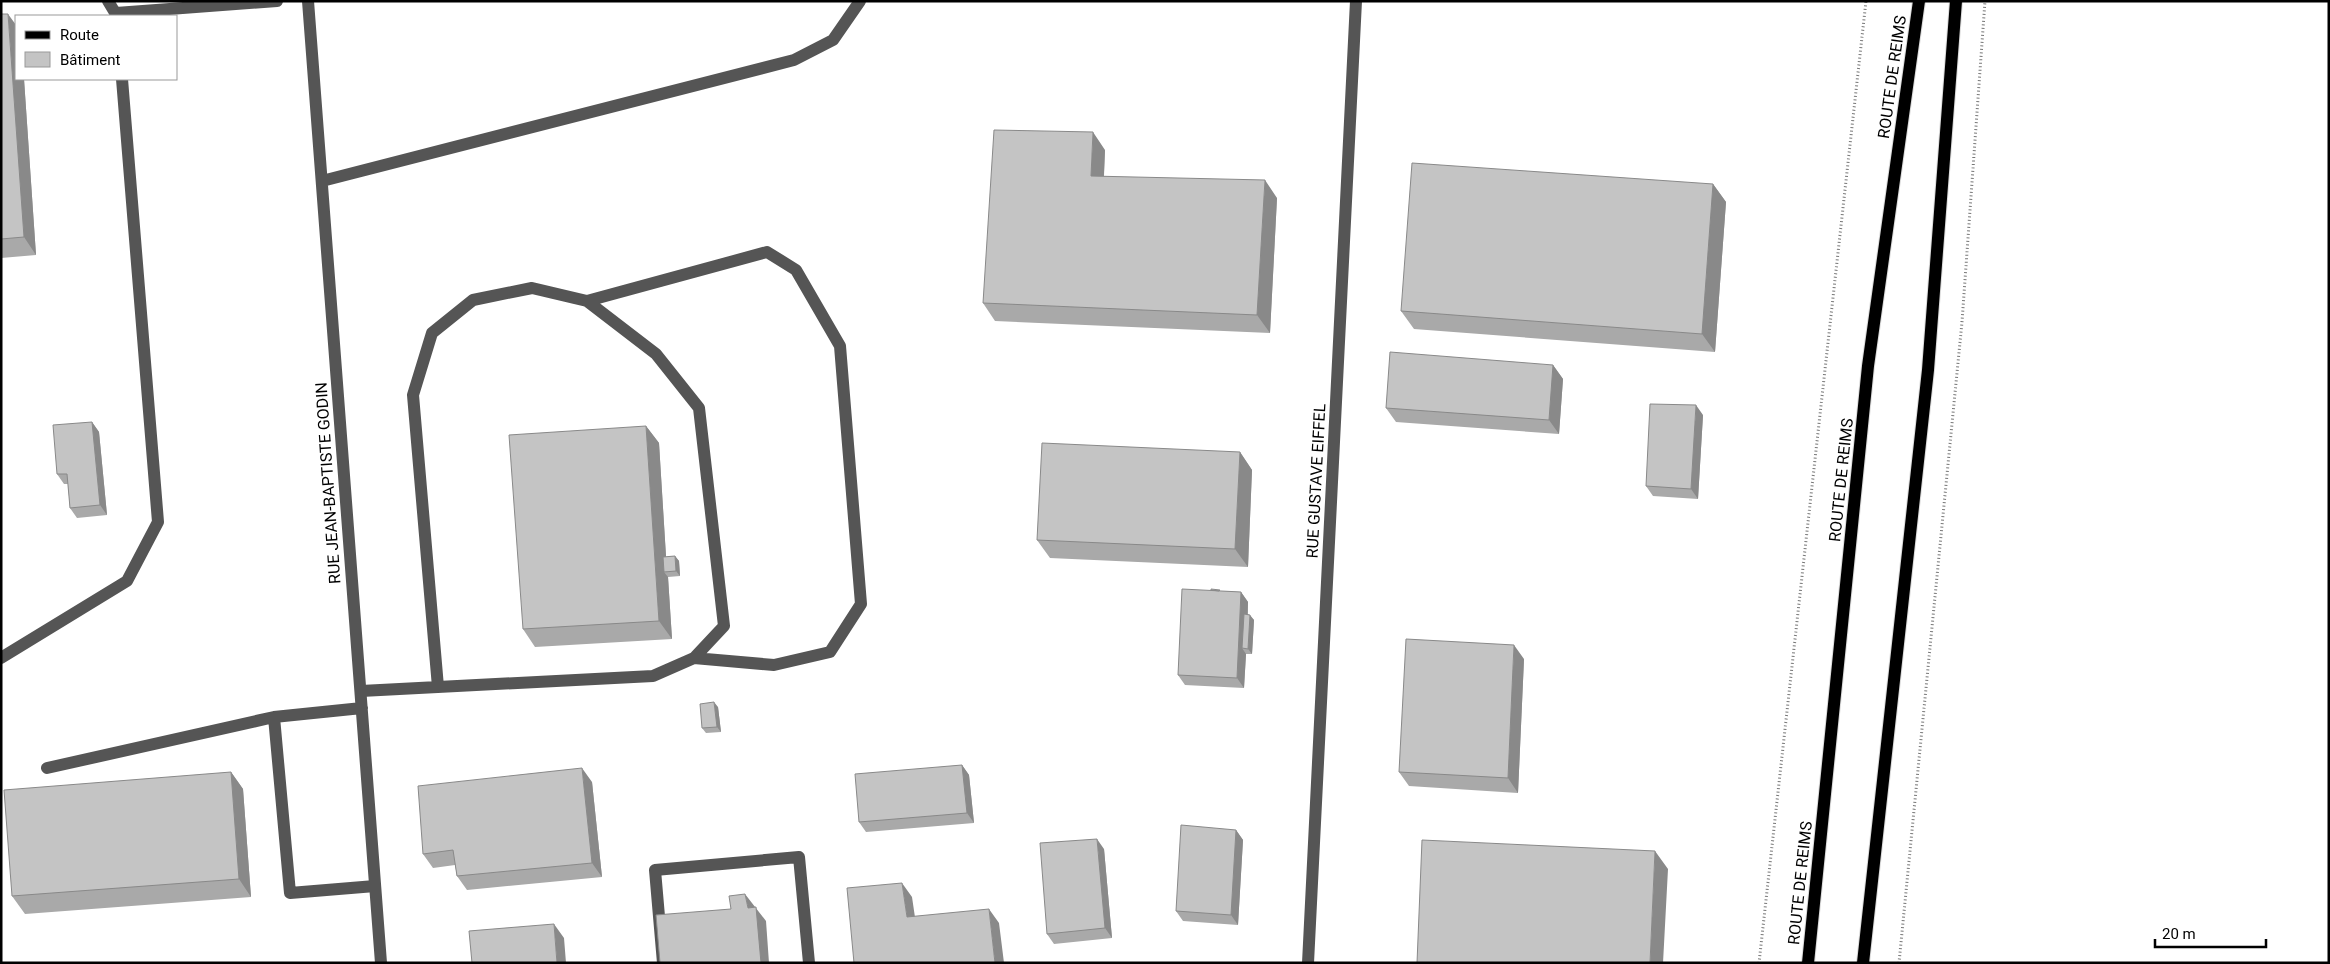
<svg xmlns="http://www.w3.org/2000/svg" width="2330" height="964" font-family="Roboto,sans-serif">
<rect width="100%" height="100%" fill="#fff"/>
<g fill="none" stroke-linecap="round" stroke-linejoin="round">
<defs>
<path id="major" d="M1808,963l60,-597 51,-365
M1863,963l65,-593 28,-369"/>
</defs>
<use href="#major" stroke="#dbdbdb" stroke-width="14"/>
<path stroke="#777" stroke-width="3" stroke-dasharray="1 2.5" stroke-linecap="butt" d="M1759,963l107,-962
M1899,963l63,-641 23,-321"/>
<path stroke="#555" stroke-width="12" d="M108,1l9,15
M308,1l73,962
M116,13l161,-12
M322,181l472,-121 39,-20 27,-39
M587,301l180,-49 29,18 44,76 21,258 -31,48 -56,13 -80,-7
M1,658l126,-77 31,-59 -36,-443
M361,691l292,-15 41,-18 30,-32 -25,-218 -43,-54 -69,-53 -55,-13 -59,12 -41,33 -19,62 25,292
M274,717l16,176 85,-7
M47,768l227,-51 88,-9
M663,963l-8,-93 144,-13 10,106
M1308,963l48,-962"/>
<use href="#major" stroke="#000" stroke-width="12"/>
</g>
<path fill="#a9a9a9" d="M1,14l15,65h8l12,176 -35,3z
M1105,150l-1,26 173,22 -7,135 -275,-12 -12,-18z
M1713,184l13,18 -11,150 -301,-23 -13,-18z
M1553,365l10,14 -4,55 -163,-12 -10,-14z
M1703,415l-5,84 -45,-3 -7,-10z
M92,422l7,10 8,83 -30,3 -7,-10 -2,-24h-4l-7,-10z
M646,426l13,17 7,114 9,-1 4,5 1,15 -12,1 4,62 -137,8 -12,-18z
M1240,452l12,18 -4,97 -198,-9 -13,-18z
M1211,590h9v1l21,1 7,10v12l6,6 -2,34h-6l-2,34 -59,-3 -7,-10z
M1524,659l-6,134 -109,-7 -10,-14z
M718,707l3,25 -15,1 -4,-5z
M962,765l7,10 5,48 -108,9 -7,-10z
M231,772l12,17 8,108 -226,17 -13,-18z
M592,782l10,95 -135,13 -10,-14 -2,-11 -22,3 -10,-14z
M1236,830l7,10 -5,85 -55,-4 -7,-10z
M1104,849l8,89 -58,6 -7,-10z"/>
<path fill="#898989" d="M8,14l8,11v54h8l12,176 -12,-18z
M1093,132l12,18 -2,44 -12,-18z
M1265,180l12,18 -7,135 -13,-18z
M1713,184l13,18 -11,150 -13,-18z
M1553,365l10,14 -4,55 -10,-14z
M1696,405l7,10 -5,84 -7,-10z
M92,422l7,10 8,83 -7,-10z
M646,426l13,17 8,129h-3l4,5 4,62 -13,-18z
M1240,452l12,18 -4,97 -13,-18z
M675,556l4,5 1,15 -4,-5z
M1241,592l7,10 -2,46h-4l4,6 -2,34 -7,-10z
M1250,615l4,5 -2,34 -4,-5z
M1514,645l10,14 -6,134 -10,-15z
M714,702l4,5 3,25 -4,-5z
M962,765l7,10 5,48 -7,-10z
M582,768l10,14 10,95 -10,-14z
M231,772l12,17 8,108 -12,-18z
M1236,830l7,10 -5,85 -7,-10z
M1097,839l7,10 8,89 -7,-10z
M1655,851l13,18 -5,94h-13z
M902,883l10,14 5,34 -10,-14z
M745,894l21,27 3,42h-8l-13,-55z
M989,909l10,14 5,40h-9z
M554,924l10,14 2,25h-9z"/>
<path fill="#c4c4c4" stroke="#898989" d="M1,14h7l16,223 -23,2z
M994,130l99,2 -2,44 174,4 -8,135 -274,-12z
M1412,163l301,21 -11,150 -301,-23z
M1390,352l163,13 -4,55 -163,-12z
M1650,404l46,1 -5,84 -45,-3z
M92,422l8,83 -30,3 -3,-34h-10l-4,-49z
M646,426l13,195 -136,8 -14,-194z
M1042,443l198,9 -5,97 -198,-9z
M675,556l1,15 -12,1 -1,-15z
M1182,589l59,3 -4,86 -59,-3z
M1211,589l9,1 -1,1 -8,-1z
M1244,614l6,1 -2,34 -6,-1z
M1406,639l108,6 -6,133 -109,-6z
M714,702l3,25 -15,1 -2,-24z
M962,765l5,48 -108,9 -4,-48z
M582,768l10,95 -135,13 -4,-26 -30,4 -5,-68z
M231,772l8,107 -227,17 -8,-106z
M1181,825l55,5 -5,85 -55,-4z
M1097,839l8,89 -58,6 -7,-91z
M1422,840l233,11 -5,112h-233z
M902,883l5,34 82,-8 6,54h-141l-7,-75z
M745,894l3,14 8,-1 5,56h-101l-4,-48 75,-6 -2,-13z
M554,924l3,39h-85l-3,-32z"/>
<g text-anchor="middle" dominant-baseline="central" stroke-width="4.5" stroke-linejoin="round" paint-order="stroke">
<g font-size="16" fill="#000" stroke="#fff">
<text transform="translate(1892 77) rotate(-82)">ROUTE DE REIMS</text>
<text transform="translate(1841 480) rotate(-84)">ROUTE DE REIMS</text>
<text transform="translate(1316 481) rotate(-87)">RUE GUSTAVE EIFFEL</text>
<text transform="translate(328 483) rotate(-94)">RUE JEAN-BAPTISTE GODIN</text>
<text transform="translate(1800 883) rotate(-84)">ROUTE DE REIMS</text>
</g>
</g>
<rect width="2330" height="964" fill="none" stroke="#000000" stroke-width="5"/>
<rect x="15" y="15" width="162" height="65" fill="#ffffff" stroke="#999999"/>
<rect x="25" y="31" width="25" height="8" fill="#000000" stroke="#999999"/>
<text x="60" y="40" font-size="15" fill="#000000">Route</text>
<rect x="25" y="52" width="25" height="15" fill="#c4c4c4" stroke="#999999"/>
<text x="60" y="65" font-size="15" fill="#000000">Bâtiment</text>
<path d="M2155 939v8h111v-8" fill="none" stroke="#000000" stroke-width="2.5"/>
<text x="2162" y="939" font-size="15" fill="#000000" stroke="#ffffff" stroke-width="4" paint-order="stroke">20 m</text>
</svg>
